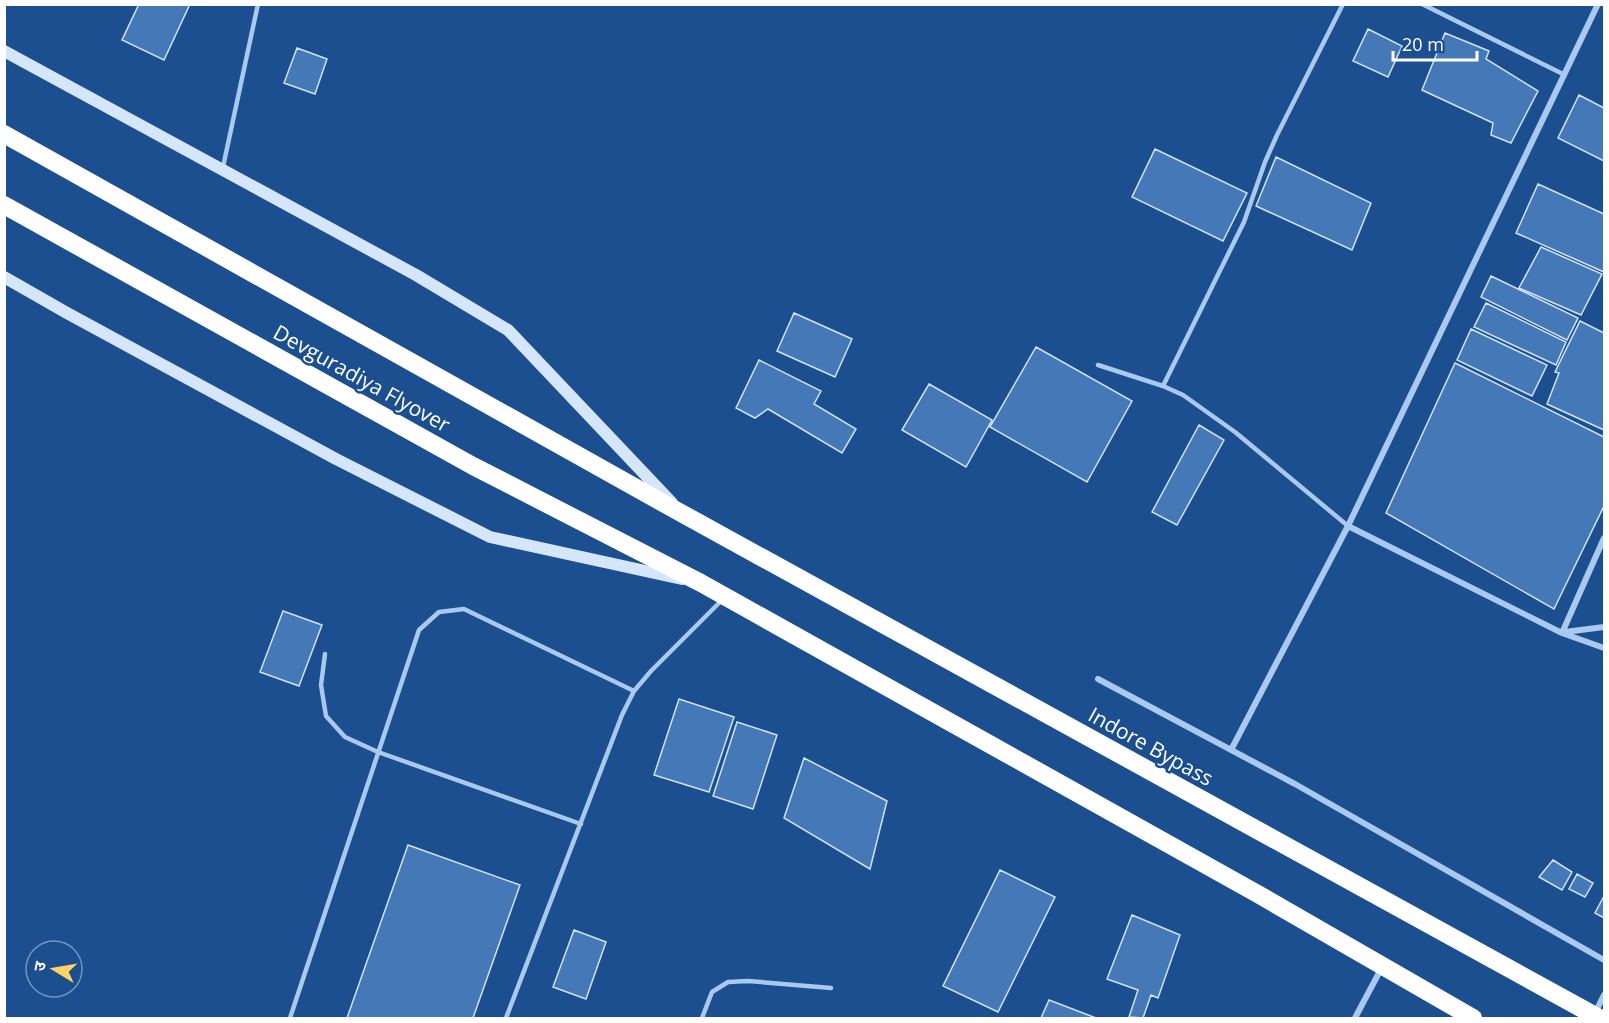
<svg xmlns="http://www.w3.org/2000/svg" width="1609" height="1023" font-family="'Open Sans','Noto Sans Devanagari',sans-serif">
<rect width="100%" height="100%" fill="#1b4f8f"/>
<path fill="#4478b7" stroke="#cfe3fa" stroke-width="1.5" d="M139,4h51l-26,56 -42,-20z
M1368,29l34,17 -14,31 -35,-16z
M1445,33l44,18 -3,8 52,32 -27,52 -20,-8 2,-12 -71,-33z
M297,48l30,11 -12,35 -31,-11z
M1579,95l25,13v53l-46,-23z
M1155,149l92,44 -24,48 -91,-44z
M1276,157l95,46 -19,47 -96,-44z
M1538,184l66,30v58l-88,-39z
M1541,247l61,27 -21,41 -62,-27z
M1491,276l87,42 -11,22 -86,-43z
M1486,303l80,39 -10,23 -82,-38z
M794,313l58,26 -17,38 -58,-26z
M1580,321l24,12v97l-57,-26 12,-31 -4,-1z
M1471,329l76,36 -15,31 -75,-36z
M1036,347l96,54 -45,81 -97,-55z
M759,360l62,31 -7,13 42,25 -14,24 -74,-44 -13,9 -19,-10z
M1455,363l149,74v69l-50,103 -168,-96z
M929,384l63,36 -26,47 -64,-37z
M1199,425l25,15 -47,85 -25,-13z
M283,611l39,14 -23,61 -39,-14z
M679,699l55,18 -25,75 -55,-17z
M737,722l40,13 -24,74 -40,-13z
M804,758l83,43 -17,68 -86,-51z
M408,845l112,40 -47,133h-126z
M1553,860l19,12 -10,18 -23,-13z
M1000,870l55,27 -57,115 -55,-26z
M1577,874l16,9 -8,14 -16,-8z
M1604,896v22l-9,-5z
M1132,915l48,20 -22,63 -7,-3 -8,23 -14,-1 9,-27 -31,-11z
M574,930l32,12 -20,57 -33,-12z
M1049,1000l47,18h-55z"/>
<g fill="none" stroke-linecap="round" stroke-linejoin="round">
<path stroke="#a9c9ee" stroke-width="4.5" d="M1422,4l141,70
M223,167l35,-163
M1098,365l65,21 20,9 52,37 113,94
M1163,386l81,-164 21,-60 12,-27 66,-131
M325,654l-4,31 5,31 19,21 33,15 203,72
M290,1018l129,-388 20,-18 25,-3 170,82
M506,1018l116,-303 12,-24 17,-20 72,-72
M702,1018l10,-26 16,-10 20,-1 83,7"/>
<path stroke="#a9c9ee" stroke-width="6" d="M1348,526l214,107 42,15
M1565,632l39,-5
M1562,633l42,-95
M1098,679l197,105 309,176
M1231,750l117,-224 250,-522
M1595,1013l9,-18
M1355,1018l26,-49"/>
<path stroke="#d6e6fa" stroke-width="12" d="M4,51l412,224 92,55 164,173
M4,277l63,36 269,146 154,78 192,42"/>
<path stroke="#fff" stroke-width="18" d="M4,134l677,379 918,505
M4,205l469,261 228,117 555,310 217,125"/>
</g>
<g text-anchor="middle" dominant-baseline="central" stroke-width="5" stroke-linejoin="round" paint-order="stroke">
<g font-size="21" fill="#fff" stroke="#1b4f8f">
<text transform="translate(362 378) rotate(29)">Devguradiya Flyover</text>
<text transform="translate(1151 746) rotate(29)">Indore Bypass</text>
</g>
</g>
<rect width="1609" height="1023" fill="none" stroke="#ffffff" stroke-width="12"/>
<g transform="translate(54 969) rotate(281)"><circle r="28" fill="#1b4f8f" stroke="#7695bc" stroke-width="1.5"/>
<path d="M0-4.5L10 22L0 15L-10 22Z" fill="#ffd166"/>
<text y="-9" font-size="16" font-weight="bold" text-anchor="middle" fill="#ffffff">उ</text>
</g>
<path d="M1393 51v9h84v-9" fill="none" stroke="#ffffff" stroke-width="3"/>
<text x="1402" y="51" font-size="18" fill="#ffffff" stroke="#1b4f8f" stroke-width="4.5" paint-order="stroke">20 m</text>
</svg>
